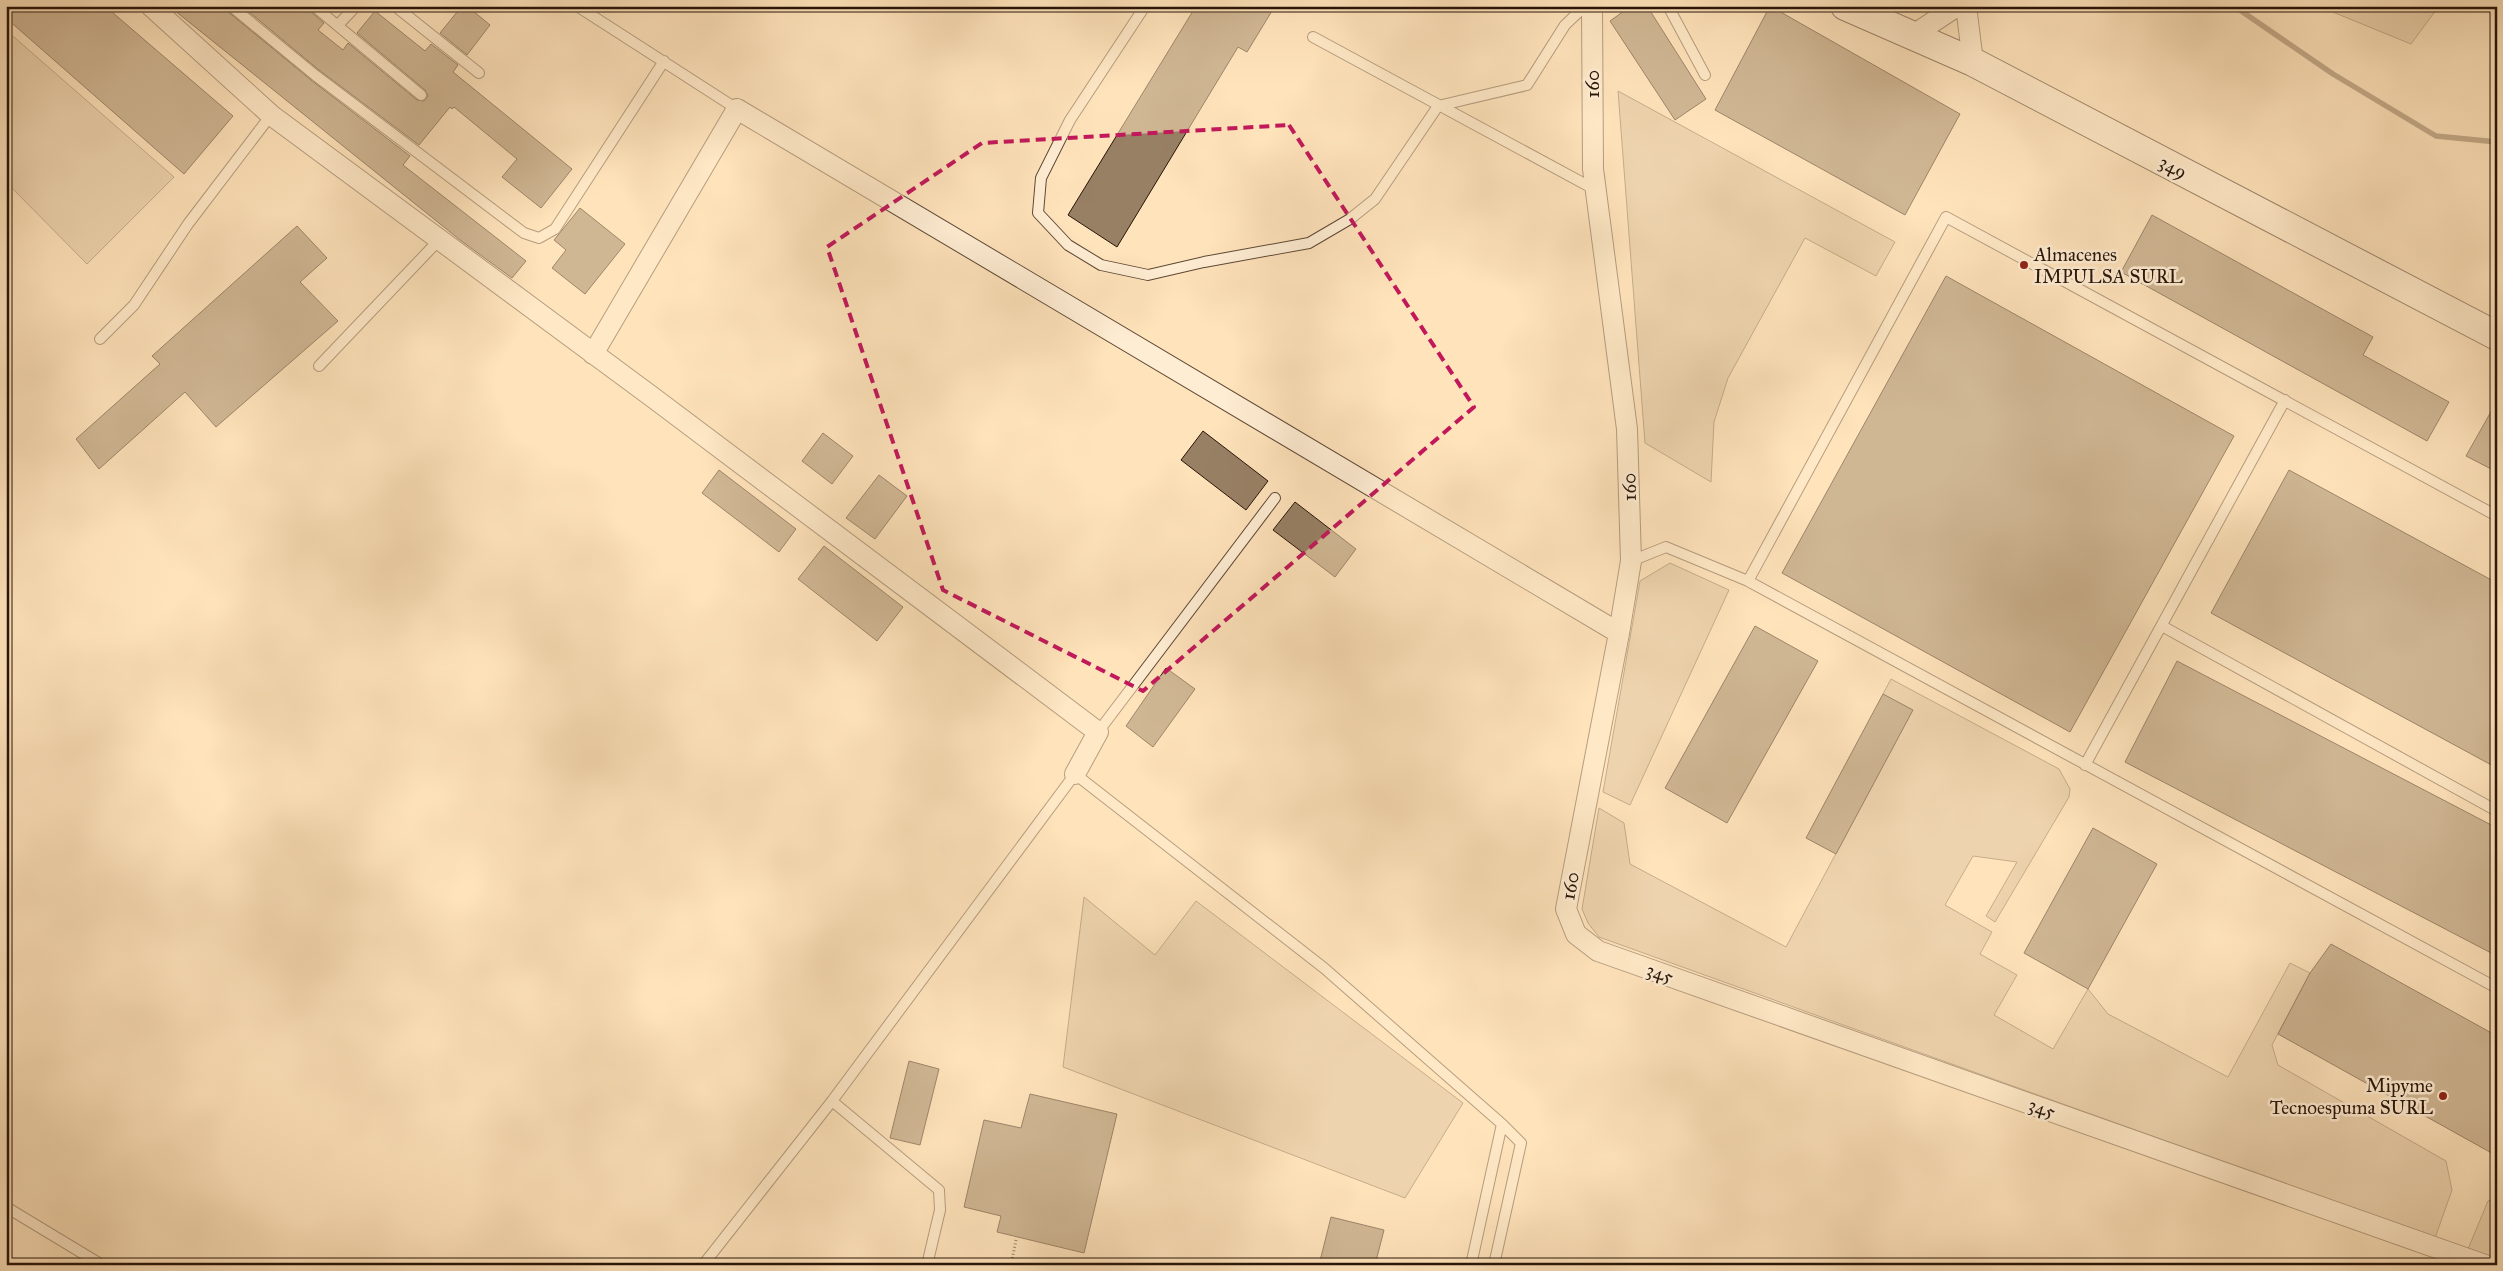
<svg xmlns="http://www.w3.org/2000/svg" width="2503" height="1271" font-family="'IM FELL Great Primer',serif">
<rect width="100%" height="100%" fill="#ffe3bb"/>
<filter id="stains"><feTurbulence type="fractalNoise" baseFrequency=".004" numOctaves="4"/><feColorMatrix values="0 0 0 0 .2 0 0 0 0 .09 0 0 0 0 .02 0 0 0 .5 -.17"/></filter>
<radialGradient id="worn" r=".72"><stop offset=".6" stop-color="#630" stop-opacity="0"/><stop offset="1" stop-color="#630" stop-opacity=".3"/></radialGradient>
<path fill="#dac09d" stroke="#816a52" d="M2318,6h121l-28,38z
M6,30l168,147 -87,87 -81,-82z
M1618,91l277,151 -19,34 -71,-38 -77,140 -14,44 -3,60 -66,-39z
M1670,563l59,27 -99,215 -27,-13 37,-211z
M1891,679l168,90 11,20 -1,8 -74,125 -9,-6 31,-54 -44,-6 -28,49 47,27 -12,22 37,21 -23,40 59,34 35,-60 20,25 120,63 62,-114 20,10 -38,72 6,20 168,96 6,29 -17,48 -836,-301 -11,-14 -6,-14 17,-101 25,15 6,41 156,83 126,-236 -29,-17z
M1084,897l71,58 41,-54 267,202 -58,95 -342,-131z
M2497,1198v61l-29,-10 20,-48z"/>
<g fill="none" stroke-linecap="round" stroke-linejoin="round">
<path stroke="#7d664f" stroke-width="5.5" d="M2234,6l99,68 103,62 61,6"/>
</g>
<path fill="#988065" stroke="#281408" d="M6,6h99l128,110 -49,58 -178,-156z
M169,6h55l3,5 84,69 99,76 -7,9 123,96 -14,17 -52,-38z
M242,6h65l3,5 14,12 -6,7 25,20 5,-7 69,57 7,1 4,-5 -3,-6 -68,-57 18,-22 50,40 6,-7 27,21 -5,7 119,97 -31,39 -39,-31 15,-18 -63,-52 -2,2 -2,-2 -31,38 -100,-75z
M462,6h5l23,19 -23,30 -27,-22z
M1196,6h79l-28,46 -9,-5 -121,200 -49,-32z
M1631,6h16l59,93 -31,21 -65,-99z
M1770,6l190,108 -55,101 -190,-105z
M580,208l45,36 -40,50 -33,-26 14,-18 -12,-10z
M2152,215l221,122 -10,18 86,47 -22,39 -306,-169z
M297,226l30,32 -27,24 38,39 -122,106 -31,-35 -86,77 -23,-30 84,-75 -8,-8z
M1946,276l288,160 -164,296 -288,-159z
M2497,401v71l-31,-16z
M1203,431l65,50 -22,29 -65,-50z
M823,433l30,23 -21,28 -30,-23z
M719,470l77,59 -17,23 -77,-59z
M2289,470l208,113v185l-286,-155z
M879,475l28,21 -32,43 -29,-21z
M1295,502l61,47 -21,28 -62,-47z
M824,546l79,61 -26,34 -79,-62z
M1755,626l63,35 -91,162 -62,-35z
M2177,661l320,167v128l-372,-194z
M1166,668l29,21 -42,58 -27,-21z
M1883,694l30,16 -77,144 -30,-16z
M2093,828l64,36 -69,125 -64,-36z
M2331,944l166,92v120l-219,-122 32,-61z
M909,1061l30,8 -19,76 -30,-7z
M1030,1094l87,20 -33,139 -87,-21 4,-16 -37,-9 20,-87 37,8z
M1331,1217l53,13 -9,35h-56z"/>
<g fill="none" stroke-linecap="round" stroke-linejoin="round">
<defs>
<path id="lane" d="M231,6l84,69 209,158 15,5 16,-9 109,-168
M314,6l107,89
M395,6l84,67
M577,6l160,103
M1145,6l-75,114 -29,58 -3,35 30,32 33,20 47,10 56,-13 105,-19 41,-24 25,-20 63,-93 89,-21 38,-60 20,-19
M1668,6l37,69
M338,25l18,-19
M1313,37l281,152
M100,339l34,-34 54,-81 83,-109
M319,366l120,-126
M2497,516l-551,-299 -198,364 749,407
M1631,561l35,-14 82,34
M2162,626l335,185
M1098,732l177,-234
M2085,765l200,-365
M832,1101l107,89 1,20 -13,55
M6,1207l96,58
M703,1265l129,-164 243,-327 249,194 178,156 19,19 -27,122
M1471,1265l31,-141"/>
<path id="street" d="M151,6l120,109 384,284 443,333 -23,42
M1592,6l1,163 34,260 4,132 -12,72 -53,276 10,25 22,17 887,314
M1966,6l7,56
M1912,36l45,-30
M593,354l144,-245 882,524"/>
<path id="secondary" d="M1845,6l128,56 524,274"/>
</defs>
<use href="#lane" stroke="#5e4835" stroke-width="12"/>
<use href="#street" stroke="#5e4835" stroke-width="22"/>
<use href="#secondary" stroke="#281408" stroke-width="30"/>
<path stroke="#281408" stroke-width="3" stroke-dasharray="1 2.5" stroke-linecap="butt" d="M1011,1265l5,-25"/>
<use href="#lane" stroke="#ffedd3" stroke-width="10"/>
<use href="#street" stroke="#ffedd3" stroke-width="20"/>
<use href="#secondary" stroke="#ffedd3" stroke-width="28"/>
</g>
<path d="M0 0H2503V1271H0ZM1289,125l185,282 -331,284 -200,-101 -116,-343 155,-104z" fill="#ffe3bb" fill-opacity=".55" fill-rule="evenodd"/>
<path fill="none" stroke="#c2185b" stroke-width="4" stroke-dasharray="10 6" stroke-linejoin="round" d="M1289,125l185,282 -331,284 -200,-101 -116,-343 155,-104z"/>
<g fill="#8f2418" stroke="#ffedd3" stroke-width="2">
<circle cx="2024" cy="265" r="5"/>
<circle cx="2443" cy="1096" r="5"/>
</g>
<g text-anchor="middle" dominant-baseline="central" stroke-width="5" stroke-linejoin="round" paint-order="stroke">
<g font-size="19" fill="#281408" stroke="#ffedd3">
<text transform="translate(1592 84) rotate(-90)">160</text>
<text transform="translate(2173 167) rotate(28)">349</text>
<text transform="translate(1629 487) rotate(-92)">160</text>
<text transform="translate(1570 886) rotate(-80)">160</text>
<text transform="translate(1660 973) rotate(19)">345</text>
<text transform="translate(2042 1108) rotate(19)">345</text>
</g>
<g font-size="19" fill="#281408" stroke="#ffedd3" text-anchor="start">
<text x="2034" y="254">Almacenes<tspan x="2034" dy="22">IMPULSA SURL</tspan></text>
<text x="2433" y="1085" text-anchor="end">Mipyme<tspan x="2433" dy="22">Tecnoespuma SURL</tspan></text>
</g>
</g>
<rect width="2503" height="1271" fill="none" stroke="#ffe3bb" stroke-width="25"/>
<rect x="8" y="8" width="2488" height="1256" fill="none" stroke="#281408" stroke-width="2.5"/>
<rect x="12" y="12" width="2478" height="1246" fill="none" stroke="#281408"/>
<rect width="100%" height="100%" filter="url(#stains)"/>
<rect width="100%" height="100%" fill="url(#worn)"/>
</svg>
